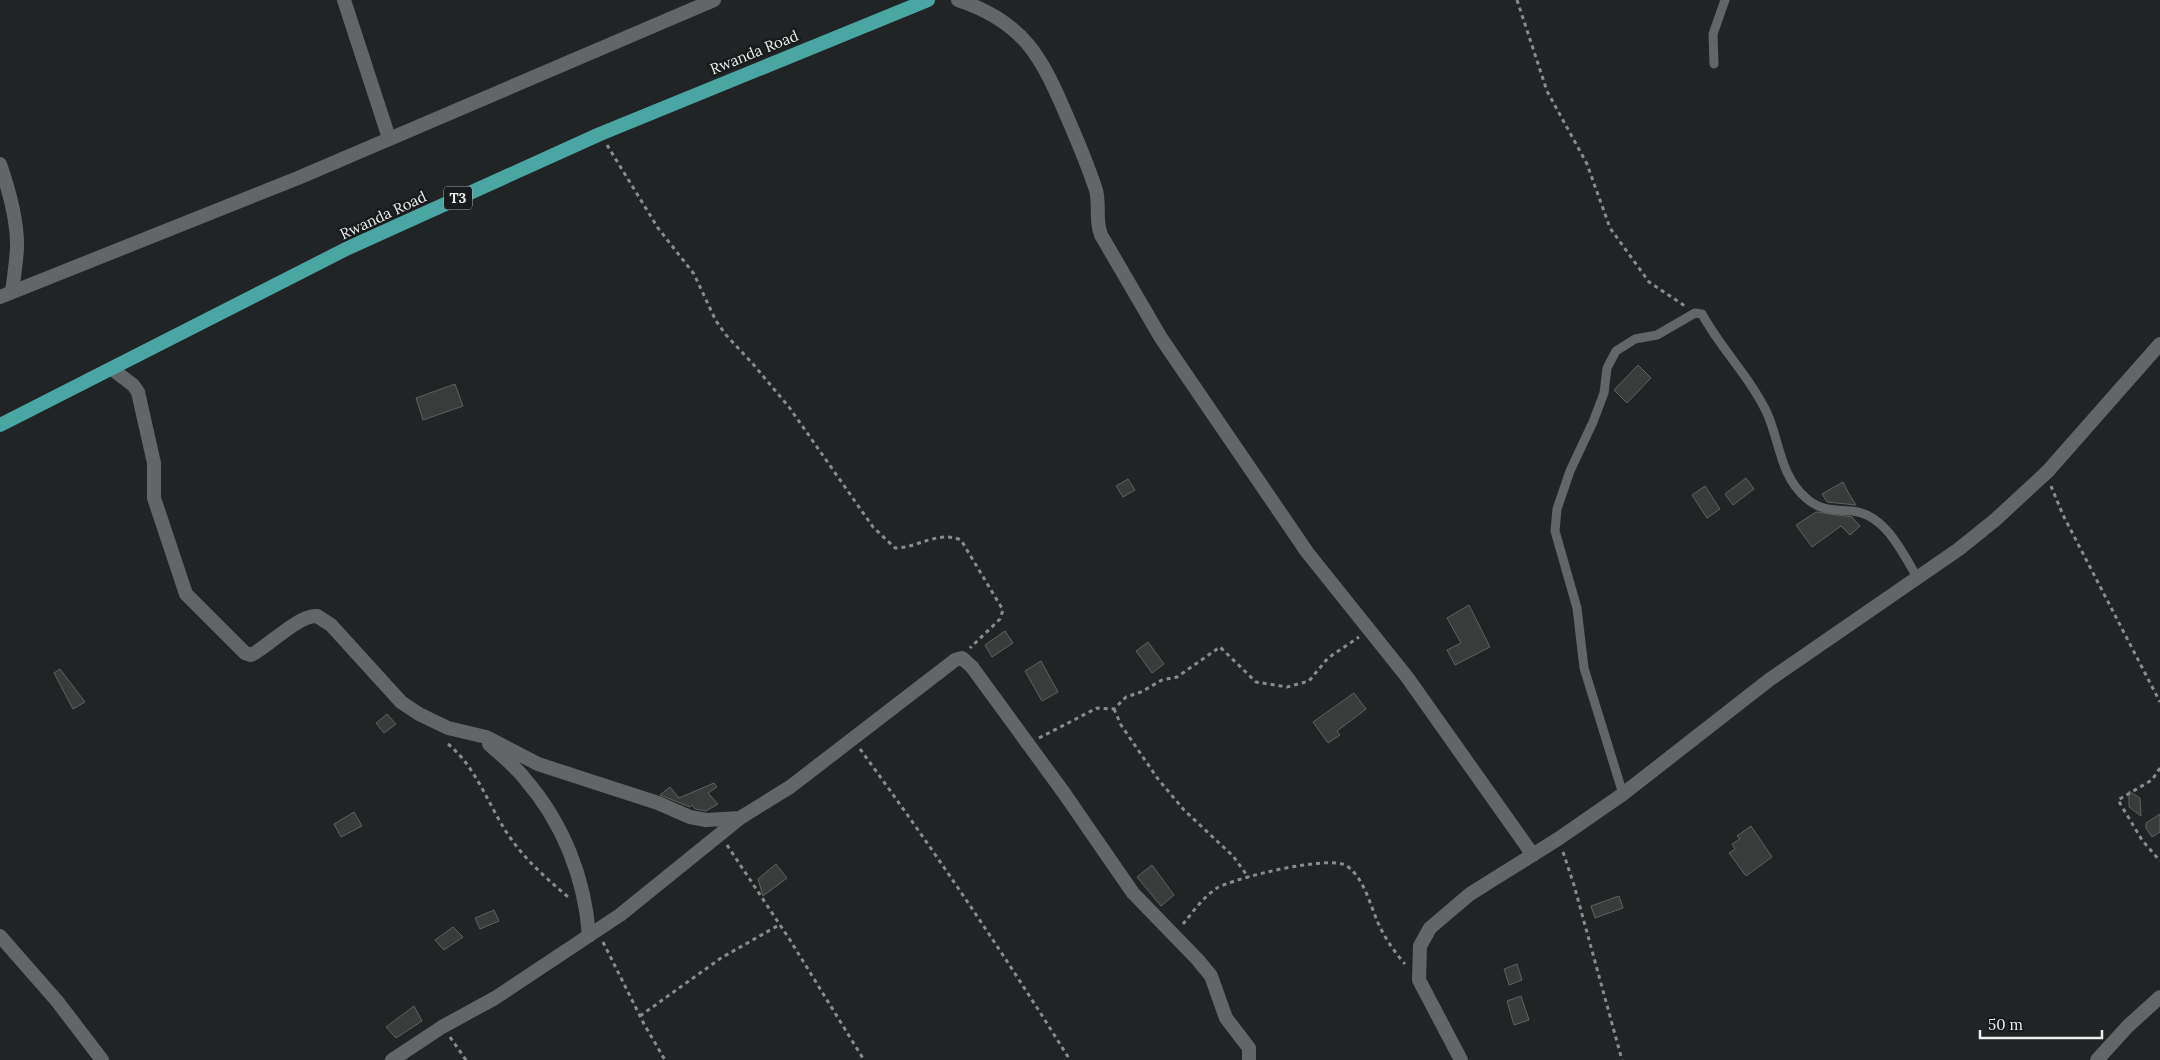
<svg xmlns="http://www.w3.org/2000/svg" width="2160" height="1060" font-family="Lora,serif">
<rect width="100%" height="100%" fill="#212424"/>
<path fill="#383c3b" stroke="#5e6262" d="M1638,365l13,13 -24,25 -13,-13z
M455,384l8,22 -40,14 -7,-22z
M1746,478l8,11 -21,16 -8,-11z
M1128,479l7,11 -12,7 -7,-11z
M1843,482l6,12 7,11 -29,-3 -5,-8z
M1705,486l15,23 -13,9 -15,-23z
M1816,512l36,5 8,9 -10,9 -9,-9 -29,21 -16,-22z
M1469,605l21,42 -35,18 -8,-15 14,-7 -14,-25z
M1005,631l8,12 -21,14 -7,-12z
M1148,642l16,22 -12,9 -16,-22z
M1041,661l17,31 -16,9 -17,-30z
M60,669l25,33 -12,7 -19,-36z
M1354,693l12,16 -29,22 3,4 -12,8 -15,-21z
M387,714l9,10 -12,9 -8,-10z
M714,783l3,4 -9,6 10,11 -12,7 -11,-2 -3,-4 -2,2 -30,-12 10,-8 9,11z
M2129,791l11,7 1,18 -12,-9z
M354,812l8,14 -21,11 -7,-13z
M2160,814v18l-8,5 -6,-9v-5z
M1751,826l21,31 -26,19 -17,-23 6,-4 -3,-5 8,-5 -3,-3z
M776,864l11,14 -24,18 -5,-17z
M1152,865l22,30 -13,11 -24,-29z
M1619,896l4,12 -28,10 -4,-12z
M494,910l5,11 -19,8 -5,-11z
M453,927l10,10 -19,13 -9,-10z
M1517,964l5,16 -13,5 -5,-16z
M1521,996l8,24 -15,5 -7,-24z
M414,1006l8,15 -26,17 -10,-11z"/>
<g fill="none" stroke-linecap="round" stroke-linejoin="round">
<path stroke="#898c8c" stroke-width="3" stroke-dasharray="4 4" stroke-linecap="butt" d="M1517,0l30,91 40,73 23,64 39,54 36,24
M607,145l51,83 36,46 22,47 10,14 27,29 36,43 84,120 22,21c23,0 43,-18 66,-8l42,70 -3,9 -30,29
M2051,486l12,29 97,187
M1114,709l7,16 37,54 26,31 49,46 16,22
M1039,738l58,-30 17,1 12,-12 15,-5 21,-12 15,-3 43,-30 36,35 31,5 22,-6 19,-23 31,-21
M448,744c28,23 40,60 59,89 18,27 37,43 61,64
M860,749c74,101 144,205 210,311
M2160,768l-8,12 -34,20 24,40 18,21
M727,845l63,95 74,120
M1563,852l11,33 48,175
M1183,924c10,-12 20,-27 34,-36 17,-10 114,-34 130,-22 19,14 24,44 34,63 6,12 15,25 24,35
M603,942l41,82 21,36
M640,1016l81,-58 58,-33
M450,1037l16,23"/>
<path stroke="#636666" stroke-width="9" d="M1714,64l-1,-30 12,-34
M1623,794l-39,-126 -7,-60 -22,-77 2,-22 13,-38 23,-49 11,-29 3,-25 9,-17 19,-12 22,-4 38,-22 7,1c19,35 48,63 65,99 13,29 13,63 39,85 14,13 29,12 46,13 33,3 50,41 65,66"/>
<path stroke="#636666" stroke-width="14" d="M344,0l45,138
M958,0c67,22 84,58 110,119 10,23 20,47 28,71 4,15 -1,30 5,45l60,103 146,214 100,125 126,178
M0,164c9,26 18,57 17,85 -1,14 -3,28 -5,43
M112,369l21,16 5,7 16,71v35l32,96 59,59 6,2c18,-9 47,-40 66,-39l14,9 70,77 18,12 29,14 38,9 52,27 120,39 32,14 16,3 34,-2
M489,744c12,11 26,22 36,35 38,44 60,99 64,157
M0,936l57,65 45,59
M392,1060l50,-33 53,-29 125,-83 120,-97 50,-31 165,-127 7,-2 10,9 92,126 69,100 65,67 13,16 15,42 23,30v12
M1461,1060l-42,-80 1,-34 10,-18 40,-34 88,-55 65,-45 146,-114 190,-131 36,-29 53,-49 112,-127
M2097,1060l31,-34 32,-29"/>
<path stroke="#636666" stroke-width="14" d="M0,297l298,-119 416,-178"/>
<path stroke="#4aa6a3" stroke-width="14" d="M0,425l348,-177 252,-114 328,-134"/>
</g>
<g text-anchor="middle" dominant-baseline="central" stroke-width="5" stroke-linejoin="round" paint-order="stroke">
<rect fill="#181b1b" stroke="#acafaf" stroke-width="1" x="444" y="186.5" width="28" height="23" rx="4"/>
<g font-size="14" font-weight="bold" fill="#eceeee">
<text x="458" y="198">T3</text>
</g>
<g font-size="15" fill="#eceeee" stroke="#181b1b">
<text transform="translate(754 52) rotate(-22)">Rwanda Road</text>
<text transform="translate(383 215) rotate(-25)">Rwanda Road</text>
</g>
</g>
<path d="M1980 1030v8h122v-8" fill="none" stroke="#eceeee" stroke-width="2.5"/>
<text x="1988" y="1030" font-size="15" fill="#eceeee" stroke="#181b1b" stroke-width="4" paint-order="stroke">50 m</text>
</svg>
